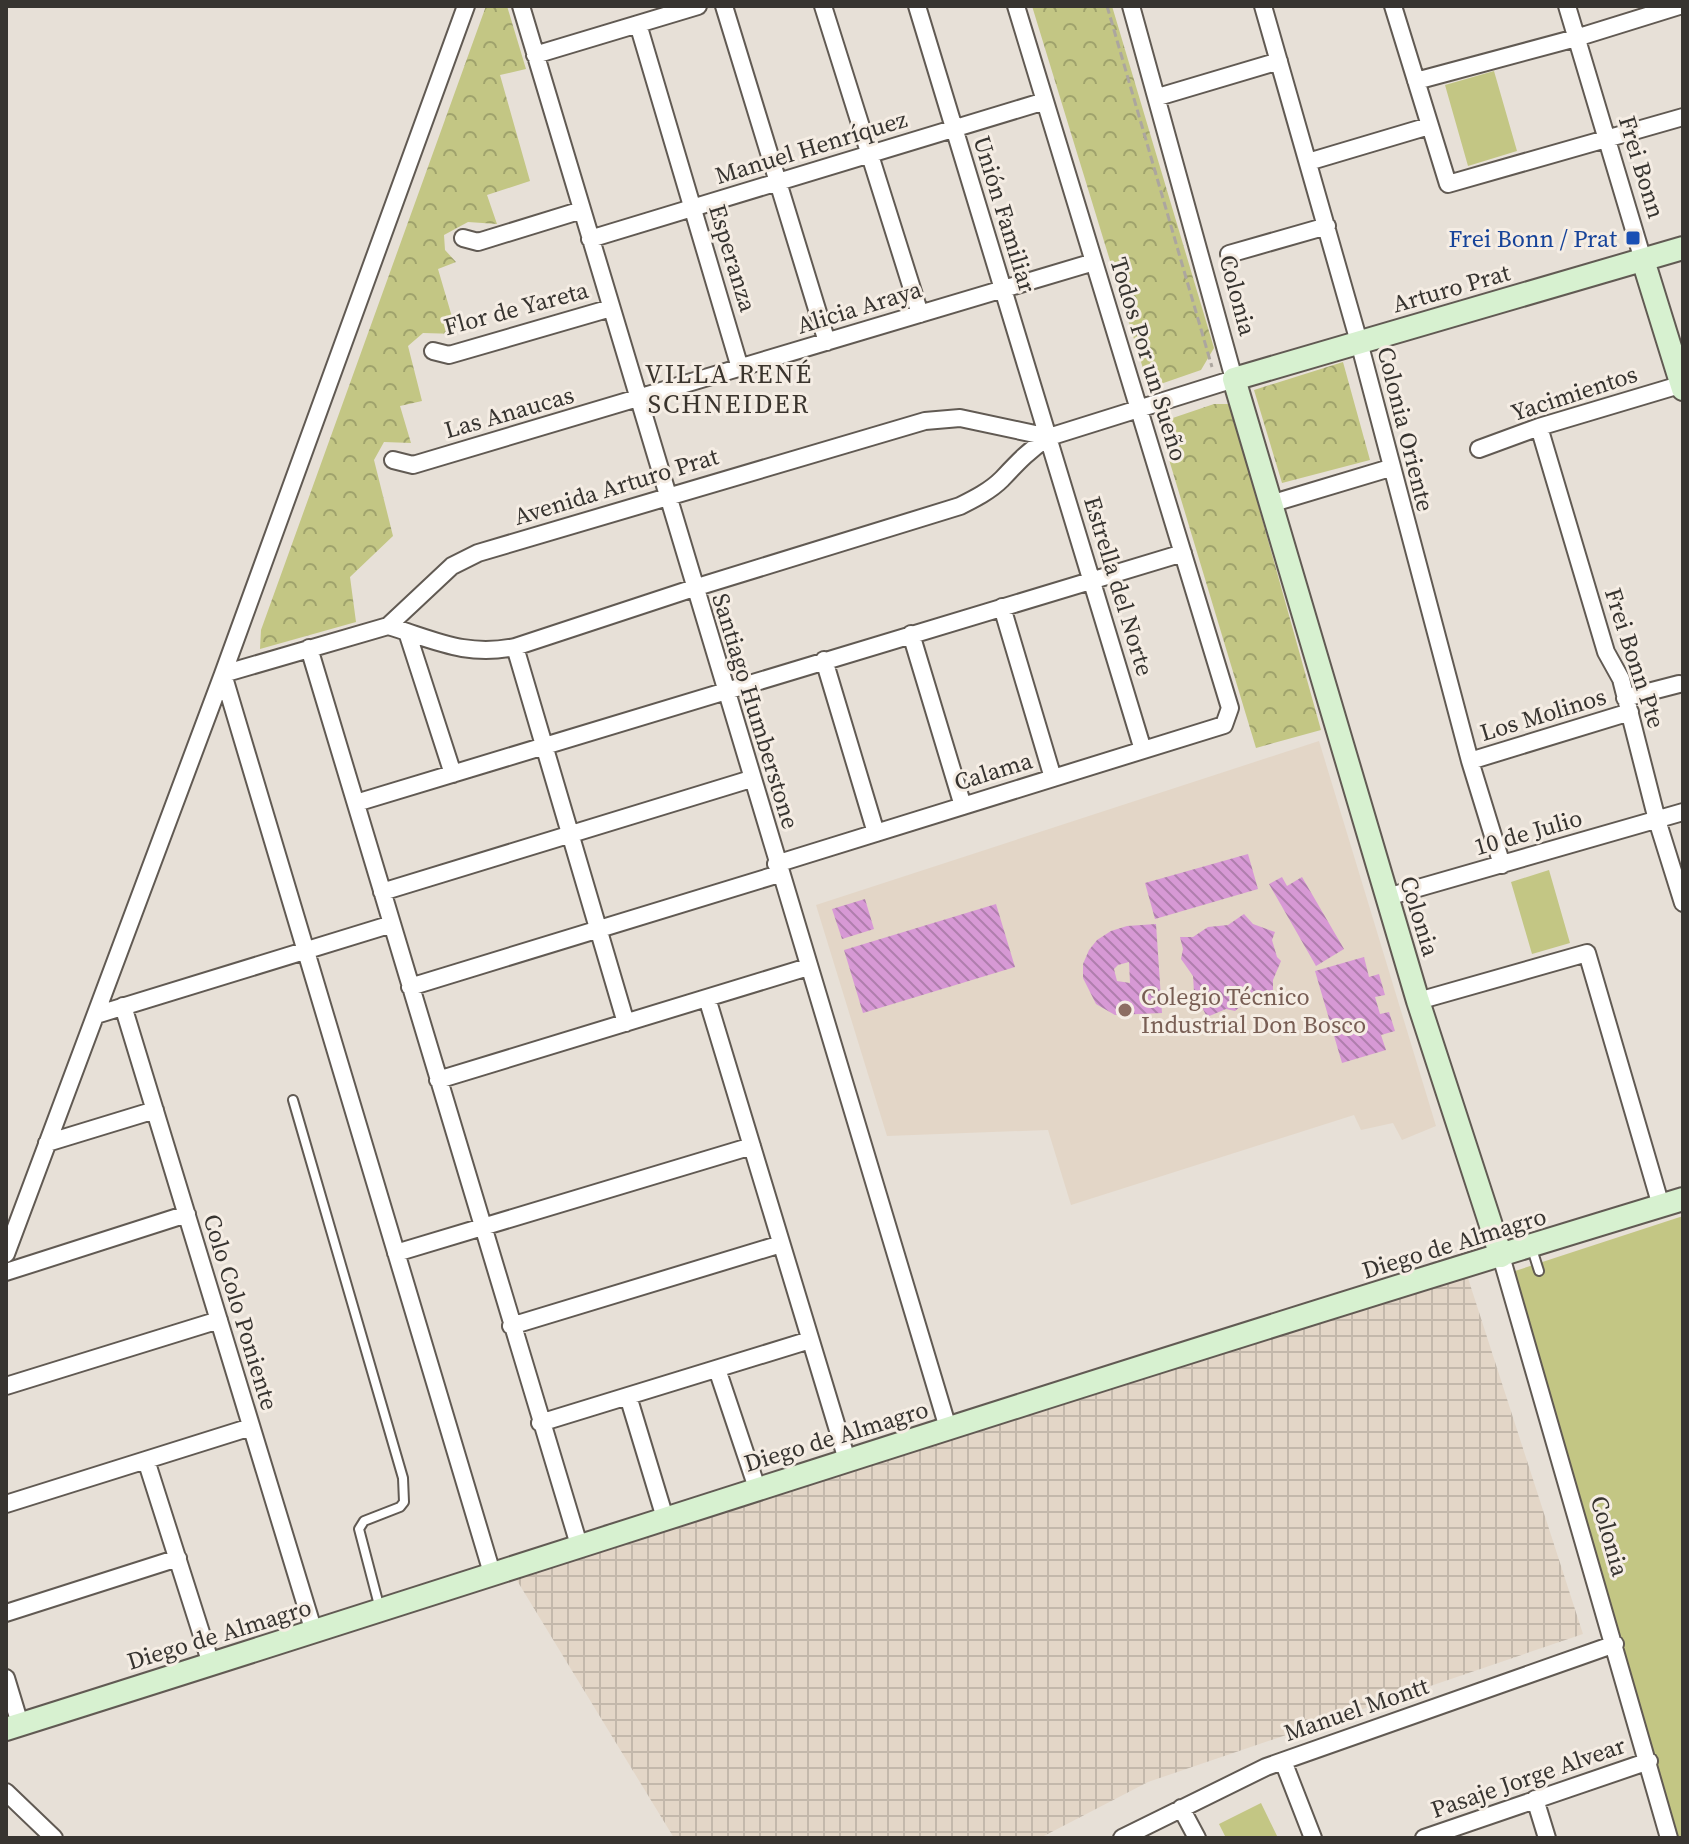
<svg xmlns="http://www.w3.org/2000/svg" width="1689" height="1844" font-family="'Source Serif 4',serif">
<defs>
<pattern id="industrial-grid" width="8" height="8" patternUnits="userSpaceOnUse" patternTransform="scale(2)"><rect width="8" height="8" fill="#e3d6c7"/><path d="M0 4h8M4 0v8" fill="none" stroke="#c3b8ab"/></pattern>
<pattern id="park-crowns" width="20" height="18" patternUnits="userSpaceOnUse" patternTransform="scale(2)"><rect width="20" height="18" fill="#c3c684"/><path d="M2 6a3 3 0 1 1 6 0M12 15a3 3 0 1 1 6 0" fill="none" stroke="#9fa26c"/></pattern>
<pattern id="building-back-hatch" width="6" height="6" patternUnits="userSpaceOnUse" patternTransform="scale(2)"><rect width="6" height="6" fill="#d799d5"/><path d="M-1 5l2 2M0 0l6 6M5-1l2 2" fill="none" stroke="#af7ead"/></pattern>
</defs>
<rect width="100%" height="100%" fill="#e7e0d7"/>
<path fill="#e3d6c7" d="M1319,741l117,385 -34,14 -9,-17 -32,7 -7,-15 -283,90 -23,-75 -161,6 -71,-231z"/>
<path fill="url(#industrial-grid)" d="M1466,1272l117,362 -435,148 -108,56h-366l-161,-264z"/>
<path fill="url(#park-crowns)" d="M486,6h21l19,63 -26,6 30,106 -43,14 10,29 -29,-2 -24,13 1,15 11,12 -18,7 19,65 -34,-1 -15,13 14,55 -22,5 11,37 -27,-1 -10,18 19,76 -43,41 6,45 -96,27 1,-19z
M1032,6h80l102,342 -13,22 -52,18z
M1343,362l27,98 -88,23 -28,-93z
M1214,404h16l91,326 -65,18 -98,-325z"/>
<path fill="#c3c684" d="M1494,71l23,80 -49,15 -23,-81z
M1549,870l21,73 -38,11 -21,-72z
M1683,1216v622h-7l-161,-567z
M1261,1803l17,35h-52l-7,-14z"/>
<path fill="url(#building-back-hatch)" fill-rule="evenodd" d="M1248,854l10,35 -103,30 -10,-36z
M1282,877l5,9 15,-9 42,72 -28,17 -47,-82z
M865,899l9,30 -32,10 -10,-30z
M996,904l19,63 -152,46 -19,-63z
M1244,914l9,10 22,8 -3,8 5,17 4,4 -8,19v14l-25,6 -13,11 -9,-2 -19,8 -13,-25 -1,-16 -12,-17 2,-10 -3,-12h13l15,-10 20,-2z
M1156,924l6,89 -47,2 -19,-11 -13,-26v-14l6,-14 8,-10 14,-9 16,-5zM1129,962l1,21 -13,-2 -3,-12 4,-4z
M1364,957l5,20 10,-3 6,21 -10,2 5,17 9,-2 6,19 -14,4 5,15 -44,13 -27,-92z"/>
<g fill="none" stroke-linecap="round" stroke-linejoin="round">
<defs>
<path id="lane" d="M293,1100l110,378 1,24 -4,5 -36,14 -5,8 21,80
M1532,1249l7,22"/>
<path id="street" d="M521,6l427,1422
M724,6l103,336
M823,6l97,308
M917,6l226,744
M1263,6l96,336 111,419 32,104
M1393,6l55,178 235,-67
M1567,6l76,254
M638,24l102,344
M535,55l163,-49
M1416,81l160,-43 103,-32
M1158,97l121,-36
M1308,162l121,-36
M463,238l15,4 104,-32
M590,239l455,-138
M1229,254l98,-28
M433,351l16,4 162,-47
M1539,427l67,225 15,27 36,141 26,83
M1479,449l60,-22 144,-43
M393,460l20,5 681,-203
M1270,504l120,-36
M1002,607l51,171
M388,626c47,14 77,31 127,21l179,-59 266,-82c14,-7 30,-15 42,-27 15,-16 28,-30 47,-42l185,-58 -103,-373
M407,632l46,142
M911,634l52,172
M515,647l111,376
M309,648l270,897
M824,660l52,173
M223,674l269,899
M223,674l165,-48 64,-60 26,-13 447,-132 35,-3 89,19
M1625,698l54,-14
M1470,761l160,-49
M356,803l827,-250
M776,864l448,-139 6,-17 -214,-702
M382,892l369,-113
M1387,897l296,-85
M410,987l369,-113
M707,998l140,462
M1418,1001l169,-48 74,253
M123,1006l191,626
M96,1015l296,-91
M438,1080l370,-113
M47,1143l108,-33
M396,1253l356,-107
M6,1254l217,-580 243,-668
M1501,1256l168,582
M6,1272l181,-58
M511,1326l270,-82
M717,1369l40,119
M6,1386l213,-66
M628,1396l37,122
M540,1423l270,-83
M146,1460l65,204
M6,1504l245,-77
M6,1613l172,-55
M6,1678l14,46
M1283,1761l30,77
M6,1792l48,46
M1535,1799l12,39
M1181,1808l16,30
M1122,1838l144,-71 349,-123
M1424,1838l225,-77"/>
<path id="secondary" d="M1643,260l40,129
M1501,1256l-83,-255 -184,-622 449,-131
M6,1729c559,-176 1116,-360 1677,-530"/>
</defs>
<use href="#lane" stroke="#615a53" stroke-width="12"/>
<use href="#street" stroke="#615a53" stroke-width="20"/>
<use href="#secondary" stroke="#615a53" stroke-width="26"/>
<path stroke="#aca69f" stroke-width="3" stroke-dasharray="8 4" stroke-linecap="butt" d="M1107,6l105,361"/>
<use href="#lane" stroke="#fff" stroke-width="8"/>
<use href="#street" stroke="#fff" stroke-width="16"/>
<use href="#secondary" stroke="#d7f1d0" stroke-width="22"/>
</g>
<rect fill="#1a4fb4" stroke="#f5ede4" stroke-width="3" x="1625" y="230" width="16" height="16" rx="4"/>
<circle fill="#8d6e63" stroke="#f5ede4" stroke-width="3" cx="1125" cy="1010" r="8"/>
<g text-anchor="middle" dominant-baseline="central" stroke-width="6" stroke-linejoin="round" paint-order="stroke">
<g font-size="24" fill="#373430" stroke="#f5ede4">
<text transform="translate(811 147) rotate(-17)">Manuel Henríquez</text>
<text transform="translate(1642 167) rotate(73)">Frei Bonn</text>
<text transform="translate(1005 214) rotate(73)">Unión Familiar</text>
<text transform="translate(733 258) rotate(73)">Esperanza</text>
<text transform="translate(1451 288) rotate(-16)">Arturo Prat</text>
<text transform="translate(1238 295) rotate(75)">Colonia</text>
<text transform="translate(859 307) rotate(-17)">Alicia Araya</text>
<text transform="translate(516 308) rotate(-15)">Flor de Yareta</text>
<text transform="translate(1149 359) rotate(73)">Todos Por un Sueño</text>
<text transform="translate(1574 393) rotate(-18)">Yacimientos</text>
<text transform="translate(509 412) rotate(-16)">Las Anaucas</text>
<text transform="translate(1406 429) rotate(76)">Colonia Oriente</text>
<text transform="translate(616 486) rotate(-17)">Avenida Arturo Prat</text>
<text transform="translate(1119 586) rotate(73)">Estrella del Norte</text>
<text transform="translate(1635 658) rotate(72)">Frei Bonn Pte</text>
<text transform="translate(756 711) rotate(73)">Santiago Humberstone</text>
<text transform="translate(1543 714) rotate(-17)">Los Molinos</text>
<text transform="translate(993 771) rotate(-17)">Calama</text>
<text transform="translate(1528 832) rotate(-16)">10 de Julio</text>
<text transform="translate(1420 916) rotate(73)">Colonia</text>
<text transform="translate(1454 1243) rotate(-17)">Diego de Almagro</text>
<text transform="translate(241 1312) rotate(73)">Colo Colo Poniente</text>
<text transform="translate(836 1436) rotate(-17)">Diego de Almagro</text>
<text transform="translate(1610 1536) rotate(74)">Colonia</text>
<text transform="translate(219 1634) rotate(-17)">Diego de Almagro</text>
<text transform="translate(1356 1709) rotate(-19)">Manuel Montt</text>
<text transform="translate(1528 1777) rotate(-19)">Pasaje Jorge Alvear</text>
</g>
<g font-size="24" fill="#164399" stroke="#f5ede4" text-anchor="end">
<text x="1617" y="238">Frei Bonn / Prat</text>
</g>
<g font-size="24" fill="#785e54" stroke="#f5ede4" text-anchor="start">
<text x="1141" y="996">Colegio Técnico<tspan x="1141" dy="28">Industrial Don Bosco</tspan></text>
</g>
<g font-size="26" letter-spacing="2" fill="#3a342d" stroke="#f5ede4">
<text x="729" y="374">VILLA RENÉ<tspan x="729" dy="30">SCHNEIDER</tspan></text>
</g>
</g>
<rect width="1689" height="1844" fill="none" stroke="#373430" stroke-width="16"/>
</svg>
